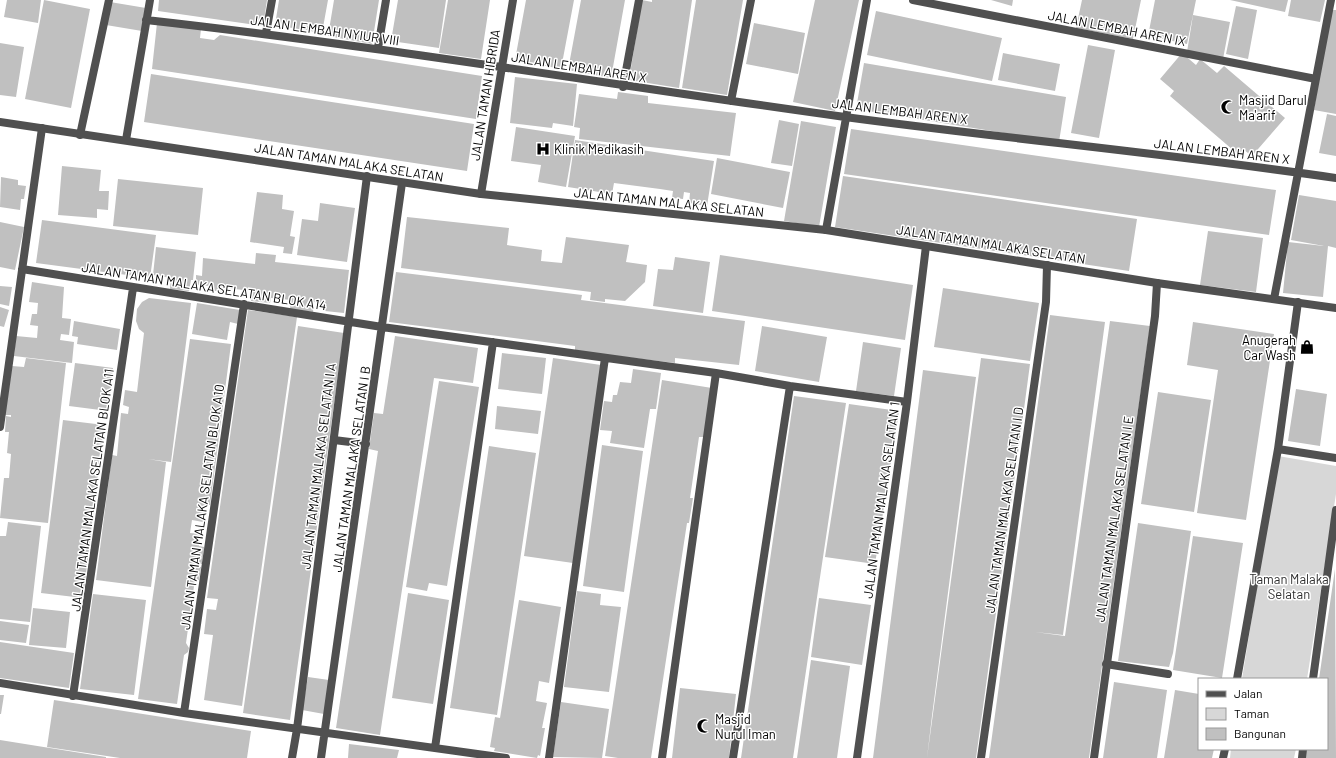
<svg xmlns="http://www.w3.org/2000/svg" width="1336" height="758" font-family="Barlow,sans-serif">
<rect width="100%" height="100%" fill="#fff"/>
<path fill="#d7d7d7" d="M1278,456l58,10v28l-29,185h-65z
M1231,749h65l-2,9h-64z"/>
<path fill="#c0c0c0" d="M7,0h34l-3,23 -34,-6z
M44,0l46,9 -19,99 -46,-9z
M159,0h108l-4,26 -105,-15z
M279,0h49l-6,33 -47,-8z
M334,0h45l-7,44 -44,-8z
M398,0h48l-7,48 -48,-7z
M448,0h42l-9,59 -42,-6z
M526,0h48l-13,69 -46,-9z
M581,0h44l-14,78 -43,-8z
M642,0l10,2v-2h40l-13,88 -50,-8z
M696,0h47l-16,95 -45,-7z
M815,0h44l-24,111 -42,-9z
M991,0h22l-1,6z
M1082,0h59l-8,39 -57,-11z
M1155,0h41l-9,44 -39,-8z
M1230,0h58l-3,12z
M1291,0h34l-5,22 -32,-6z
M110,2l36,6 -4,23 -36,-6z
M1236,6l21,4 -9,49 -22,-5z
M1330,10h6v104l-22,-4z
M876,11l126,27 -10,43 -125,-26z
M1193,15l37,7 -7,37 -36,-7z
M157,23l44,6 -1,9 14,2 6,-5 262,41 -6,43 -324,-50z
M754,23l51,10 -7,41 -52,-10z
M0,43l24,4 -8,50 -16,-2z
M1088,45l27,5 -16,88 -28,-5z
M1003,53l57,11 -5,27 -57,-11z
M1182,53l14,12 4,-6 17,14 7,-7 61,52 -33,38 -8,-6 -4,6 -70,-60 4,-5 -14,-12z
M864,63l202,34 -7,45 -203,-33z
M151,74l323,50 -7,47 -323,-49z
M515,77l62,7 -4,42 -20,-3 -1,5 -42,-5z
M618,92l30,4v7l88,10 -6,43 -151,-17 1,-11 -6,-1 5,-33 38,5z
M1327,114l9,2v40l-17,-3z
M779,120l20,4 -7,42 -21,-3z
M801,121l35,6 -17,100 -35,-6z
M516,127l59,9 -9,51 -28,-5 3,-17 -30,-4z
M851,129l425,61 -7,45 -425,-61z
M575,140l139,21 -7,45 -18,-3 1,-10 -6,-1 -1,7 -11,-1 1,-7 -13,-2 -46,-6 -2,11 -44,-7z
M717,158l73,14 -7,36 -72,-14z
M62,166l39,4 -2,21h10l-1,19 -11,-1v9l-39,-3z
M843,176l294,43 -8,52 -294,-44z
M1,177l17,3v5l8,1 -2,13h-3l-1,11 -20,-3z
M118,179l85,9 -5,47 -85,-9z
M257,192l26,3 -1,14 12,2 -4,25 5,1 -3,17 -9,-1 1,-6 -34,-5z
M1299,195l37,6v47l-8,-2 -5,51 -40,-4 5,-51 36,4 -33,-6z
M320,203l35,5 -8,54 -50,-7 5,-36 16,2z
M407,217l102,11 -2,17 35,5 -1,11 21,2 4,-26 63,8 -3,17 21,3 -2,17 -20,19 -20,-2v3l-15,-2 1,-8 -190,-24z
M42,220l114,15 -6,43 -114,-15z
M0,222l24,5 -9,43 -15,-3z
M1208,231l55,7 -7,54 -56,-7z
M156,247l40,5 -3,28h-2l-2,11 -19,-2 1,-11 -18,-3z
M256,253l20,2 -1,7 74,8 -5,43 -19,-2 1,-7 -12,-2 -1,10 -23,-3 1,-9 -20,-2 -1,5 -19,-2 1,-10 -26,-3v4l-18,-2 1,-4 -13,-1v-10l6,1 1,-18 52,6z
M720,255l193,30 -8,55 -193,-29z
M675,257l35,5 -7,51 -50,-7 5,-37 15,1z
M396,272l186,23 -1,5 164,21 -6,44 -64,-7v5l-100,-12v-5l-186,-24z
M32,282l32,5 -2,31 9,1 -2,16 -8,-1 -1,6 14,2 -2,21 -58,-7 2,-20 21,2 1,-12 -8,-1 2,-11h5l1,-11 -9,-1z
M0,286l12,1 -3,19 -9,-2z
M943,288l96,15 -9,58 -96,-14z
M149,298l42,5 -20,159 -23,-3 18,3 -15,125 -55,-7 16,-125 5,1 4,-43 7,1 1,-7 -6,-2 2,-15 12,2 7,-59 -5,-4 -3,-8 1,-12 5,-7z
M197,303l43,7 -2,14 -8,-2 -3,18 -35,-6z
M0,307l9,3 -5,17 -4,-1z
M248,310l49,7 -55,389 -38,-6 9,-65 -9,-1 3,-25 9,1 2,-11 -11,-1z
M1050,315l55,7 -42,313 -28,-3 30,4 45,-315 40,5 -61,432h-100z
M74,321l46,8 -3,21 -40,-6 1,-7 -6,-1z
M1193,322l81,12 -28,186 -49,-7 21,-143 -31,-5z
M298,326l46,7 -54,387 -47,-7z
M762,326l65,11 -8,45 -64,-11z
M395,336l83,12 -5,35 -39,-5 -54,357 -44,-7 42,-277 -9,-2 5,-36 9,1z
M190,339l41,5 -21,161h-5l-2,17 -11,-2 -2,13 11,1 -2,12 5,1 -2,17h-5l-1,2 5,1 -2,13 -4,-1 -9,64 3,5 -1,4 -4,3 -7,49 -39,-5z
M863,342l38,6 -7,48 -38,-5z
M502,353l44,5 -4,36 -44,-5z
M26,358l40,5 -18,160 -48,-5 4,-40h5l2,-24 -4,-1 2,-21h-4l1,-16 5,1v-2h-6l7,-49 12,1z
M553,358l48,7 -28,198 -49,-7z
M981,358l49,6 -8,60 -46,334h-49z
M75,363l38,5 -5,43 -39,-5z
M633,369l28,4 -5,36h-6l-6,39 -34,-5 2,-12 -12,-1 4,-29 8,1 1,-7h4l3,-13 11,1z
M923,370l53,7 -44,339 -5,42h-54z
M662,380l50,8 -8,49h-5l-9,61h3l-4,25h-2l-36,235h-33l-13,-2z
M439,381l40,6 -32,199 -18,-3 -2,8 -21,-4z
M1296,389l31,5 -7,52 -32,-5z
M1158,392l53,8 -17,112 -53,-8z
M794,396l52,7 -14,94 -39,261h-52z
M849,404l50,7 -24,153 -50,-7z
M497,406l44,5 -3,23 -43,-5z
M63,420l41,5 -21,173 -42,-5z
M602,445l41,6 -19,141 -41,-6z
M489,446l47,7 -39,262 -47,-7z
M8,522l33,4 -11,96 -30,-3v-83h6z
M1138,523l53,8 -18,122 -4,14 -51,-6z
M1193,536l50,7 -21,135 -49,-8z
M1335,569l1,189h-32l2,-9h21v-70h-8z
M577,591l24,3 -1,11 21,2 -12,85 -45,-5z
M408,593l41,7 -16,104 -41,-6z
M93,594l53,6 -12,95 -54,-6z
M819,598l52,7 -9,60 -51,-8z
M519,600l42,7 -12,76 -10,-2 -3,20 11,2 -5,25h3l-5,28 -2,-1 -1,3 -43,-7 1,-3 -5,-1 5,-30 5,1z
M33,608l37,4 -4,36 -37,-3z
M0,621l29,4 -3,18 -26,-3z
M0,642l74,11 -5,35 -69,-10z
M811,660l39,6 -13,92h-40z
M308,677l21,3 -5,34 -22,-4z
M1114,682l53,8 -10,68h-54z
M680,688l56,6 -7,64h-57z
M1175,690l24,4v55h15l-2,9h-48z
M0,695h4l-3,19h-1z
M54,700l197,31 -4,27h-127l-73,-11z
M561,702l48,7 -7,49 -49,-1z
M0,740l106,17v1h-106z
M349,744l50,6 -2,8h-49z"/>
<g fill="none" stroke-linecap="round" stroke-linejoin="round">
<path stroke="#505050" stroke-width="8" d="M1106,664l62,10"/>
<path stroke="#505050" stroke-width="8" d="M913,0l403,79
M146,20c234,26 466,65 699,97 163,22 328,37 491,61
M266,33l6,-33
M378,48l8,-48
M623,87l16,-87
M731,101l20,-101
M80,135l29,-135
M126,140l24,-140
M481,194l32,-194
M826,230l41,-230
M22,269l360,58 334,46 74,13 117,16
M1274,299l57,-299
M0,427l42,-299
M334,440l32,4
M1278,449l58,9
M1237,679l41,-230 20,-147
M1313,679l23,-169
M0,683l184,30 322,45
M73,696l60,-408
M184,713l60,-409
M435,748l58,-406
M292,758l5,-29 70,-553
M321,758l81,-575
M549,758l56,-400
M662,758l54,-385
M733,758l57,-372
M857,758l50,-356 19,-156
M981,758l65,-456 1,-37
M1094,758l61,-442 2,-33
M1223,758l2,-9
M1302,758l1,-9"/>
<path stroke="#505050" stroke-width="8" d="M0,122l481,72 345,36 331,53 179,25"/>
</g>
<defs>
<symbol id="mosque-bare" viewBox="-9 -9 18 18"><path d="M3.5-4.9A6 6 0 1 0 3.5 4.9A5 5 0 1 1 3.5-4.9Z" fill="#000" stroke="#fff" stroke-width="2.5" paint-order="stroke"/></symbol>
<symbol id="hospital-bare" viewBox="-9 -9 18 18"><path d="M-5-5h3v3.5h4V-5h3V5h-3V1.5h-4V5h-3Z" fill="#000" stroke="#fff" stroke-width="2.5" paint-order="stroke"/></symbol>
<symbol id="shop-bare" viewBox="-9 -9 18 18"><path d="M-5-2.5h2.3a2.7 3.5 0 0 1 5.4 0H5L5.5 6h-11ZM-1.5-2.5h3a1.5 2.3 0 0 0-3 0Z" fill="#000" stroke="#fff" stroke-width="2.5" paint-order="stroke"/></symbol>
</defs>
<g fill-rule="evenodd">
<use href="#mosque-bare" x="1218" y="97" width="20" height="20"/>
<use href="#hospital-bare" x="533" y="139" width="20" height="20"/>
<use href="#shop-bare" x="1297" y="337" width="20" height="20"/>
<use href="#mosque-bare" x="694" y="716" width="20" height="20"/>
</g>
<g text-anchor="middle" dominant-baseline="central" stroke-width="3" stroke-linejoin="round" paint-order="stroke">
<g font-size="13" fill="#000" stroke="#fff">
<text transform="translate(1117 28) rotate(11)">JALAN LEMBAH AREN IX</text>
<text transform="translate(325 30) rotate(8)">JALAN LEMBAH NYIUR VIII</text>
<text transform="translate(579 67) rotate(9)">JALAN LEMBAH AREN X</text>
<text transform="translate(485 95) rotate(-81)">JALAN TAMAN HIBRIDA</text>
<text transform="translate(900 111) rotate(7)">JALAN LEMBAH AREN X</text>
<text transform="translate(1222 151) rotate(7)">JALAN LEMBAH AREN X</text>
<text transform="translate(349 162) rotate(9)">JALAN TAMAN MALAKA SELATAN</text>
<text transform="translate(669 202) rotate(6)">JALAN TAMAN MALAKA SELATAN</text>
<text transform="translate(991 244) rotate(9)">JALAN TAMAN MALAKA SELATAN</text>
<text transform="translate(204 286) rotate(9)">JALAN TAMAN MALAKA SELATAN BLOK A14</text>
<text transform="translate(318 466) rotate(-83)">JALAN TAMAN MALAKA SELATAN I A</text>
<text transform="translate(351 469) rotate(-82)">JALAN TAMAN MALAKA SELATAN I B</text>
<text transform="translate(92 490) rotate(-82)">JALAN TAMAN MALAKA SELATAN BLOK A11</text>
<text transform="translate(881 500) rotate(-82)">JALAN TAMAN MALAKA SELATAN 1</text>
<text transform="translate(202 507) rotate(-82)">JALAN TAMAN MALAKA SELATAN BLOK A10</text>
<text transform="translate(1004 510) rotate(-82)">JALAN TAMAN MALAKA SELATAN I D</text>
<text transform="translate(1114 519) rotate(-82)">JALAN TAMAN MALAKA SELATAN I E</text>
</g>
<g font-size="13" fill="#000" stroke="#fff" text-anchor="start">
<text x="1239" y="100">Masjid Darul<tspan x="1239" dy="15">Ma'arif</tspan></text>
<text x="554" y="149">Klinik Medikasih</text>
<text x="1296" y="340" text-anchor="end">Anugerah<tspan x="1296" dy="15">Car Wash</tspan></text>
<text x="715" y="719">Masjid<tspan x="715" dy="15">Nurul Iman</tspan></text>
</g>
<g font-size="13" fill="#2e2e2e" stroke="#fff">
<text x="1289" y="579">Taman Malaka<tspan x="1289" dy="15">Selatan</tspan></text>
</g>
</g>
<rect x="1198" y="678" width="130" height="72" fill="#ffffff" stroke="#999999"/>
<rect x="1206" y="691" width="20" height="6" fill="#505050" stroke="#999999"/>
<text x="1234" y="698" font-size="12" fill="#000000">Jalan</text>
<rect x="1206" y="708" width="20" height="12" fill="#d7d7d7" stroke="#999999"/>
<text x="1234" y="718" font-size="12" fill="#000000">Taman</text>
<rect x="1206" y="728" width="20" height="12" fill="#c0c0c0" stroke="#999999"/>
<text x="1234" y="738" font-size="12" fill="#000000">Bangunan</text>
</svg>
